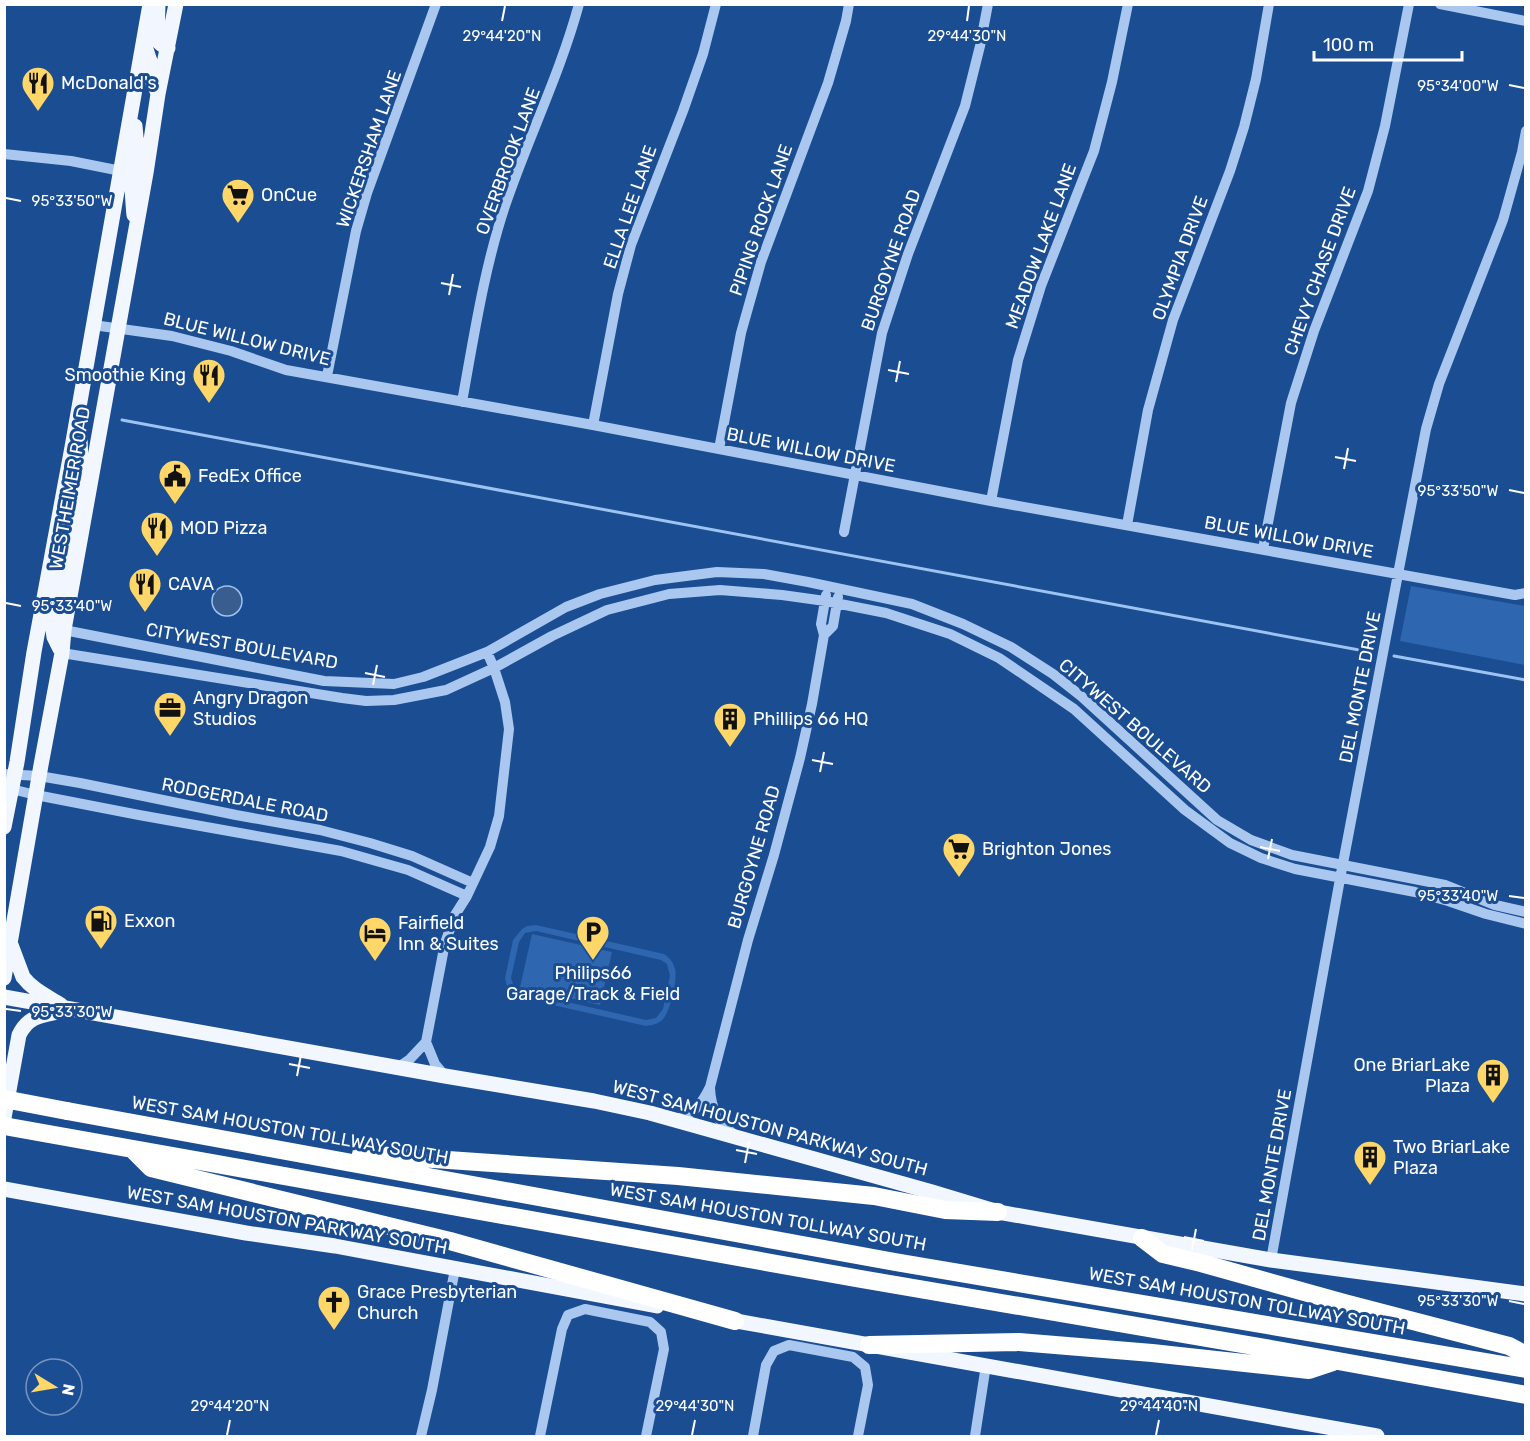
<svg xmlns="http://www.w3.org/2000/svg" width="1530" height="1441" font-family="Rubik,sans-serif">
<rect width="100%" height="100%" fill="#1b4d92"/>
<path fill="#2e66b0" fill-rule="evenodd" d="M1411,586l114,20v59l-125,-24z
M536,925l128,29c6,4 9,8 11,15 3,9 -5,43 -12,50 -4,5 -11,6 -17,7l-129,-29 -6,-4 -4,-6 -2,-9 8,-38 9,-11 5,-3zM536,931l125,29 6,4 3,12 -7,33 -7,9 -10,2 -127,-29 -6,-7 -2,-6 8,-36 6,-9z
M532,934l80,18 -12,53 -80,-18z"/>
<path fill="#3a5d8f" stroke="#9dc3f1" stroke-width="1.5" d="M212 601a15 15 0 1 1 30 0a15 15 0 1 1-30 0Z"/>
<g fill="none" stroke-linecap="round" stroke-linejoin="round">
<path stroke="#9dc3f1" stroke-width="3" d="M122,420l1248,232
M1394,656l132,24"/>
<path stroke="#aac8ef" stroke-width="10" d="M1440,4l86,17
M4,154l67,7 50,10
M93,325l79,11 59,15 55,19 307,55 398,76 524,94 11,-2
M327,376l29,-145 11,-38 69,-189
M462,402c12,-66 22,-133 43,-196 23,-68 55,-132 74,-202
M593,425l25,-131 13,-49 52,-134 20,-57 13,-50
M719,449l22,-116 20,-71 67,-179 18,-62 3,-17
M991,501l27,-141 23,-74 53,-135 18,-69 16,-78
M1127,525l21,-115 25,-90 57,-149 14,-44 12,-48 13,-75
M844,532l38,-199 26,-79 57,-148 15,-60 8,-42
M1263,549l28,-146 23,-72 54,-140 17,-65 24,-122
M64,630l260,51 70,3 29,-7 64,-25 79,-45 34,-13 55,-14 62,-8 47,2 44,8 104,22 51,20 48,23 42,27 28,22 136,124 34,20 41,15 153,30 50,20 31,7
M824,635l9,-9 5,-29
M62,653l280,45 24,3 28,-1 52,-10 48,-22 58,-32 55,-26 62,-16 51,-4 62,5 43,6 61,12 64,21 49,24 75,51 111,101 45,33 31,15 34,11 120,23 33,9 38,13 40,10
M4,774l35,2 41,7 156,32 84,15 50,13 42,13 61,27
M7,788l29,7 103,20 202,36 67,19 59,26
M426,1042l9,22 10,12
M397,1068l13,-9 16,-17 19,-99 10,-28 12,-19 23,-49 9,-31 10,-87 -4,-27 -11,-34 -7,-16
M710,1088c1,21 8,35 25,47
M675,1119c18,-4 27,-15 35,-32l38,-147 26,-85 26,-97 12,-54 12,-69 -3,-11 5,-29
M1271,1260l69,-381 58,-305 28,-145 13,-45 64,-164 19,-68 4,-21
M421,1436l11,-46 23,-121
M540,1436l22,-107 6,-14 17,-6 65,13 11,10 3,17 -18,87
M753,1436l13,-71 8,-14 15,-6 64,12 12,10 3,18 -10,51
M975,1436l11,-71"/>
<path stroke="#f2f7ff" stroke-width="15" d="M158,4c0,7 -2,35 1,38 2,3 6,4 9,6
M144,43l8,24 -1,12 6,12
M135,126l2,22 -2,17 1,3 10,5
M121,171c2,1 7,3 9,4 2,3 3,34 4,40
M60,649l-6,-12 -2,-14 29,-160 -1,-26
M4,827l13,-65 17,-110 38,-205 78,-443
M11,945l12,32c10,13 24,19 38,28
M4,978l37,-213 21,-112 2,-23 82,-457 12,-79 18,-90
M4,997l441,79 149,25 56,12 282,79 66,20 273,48 255,34
M4,1118l15,-83c10,-20 23,-19 43,-24
M4,1189l242,44 89,13 322,60
M725,1319l652,117"/>
<path stroke="#fff" stroke-width="18" d="M67,1111l828,151 631,107
M4,1126l857,153 416,71 249,45
M132,1149l19,19 299,73 285,80
M361,1154l317,22 196,20 71,14 53,2
M1142,1238l21,16 38,9 143,40 165,43 17,9
M869,1345l150,-3 133,11 157,17 24,-8"/>
<path stroke="#fff" stroke-width="18" d="M4,1099l63,12"/>
</g>
<path fill="none" stroke="#fff" stroke-width="2" d="M502,21l3,-15M967,21l2,-15M1509,85l15,3M6,198l15,3M441,283l20,4M449,295l4,-21M888,370l21,4M896,382l4,-21M1335,457l21,4M1344,469l4,-21M1509,490l15,3M6,603l15,3M365,673l20,4M373,685l4,-20M812,760l21,4M820,772l4,-20M1260,847l20,4M1268,859l4,-20M1509,896l15,2M6,1009l15,2M289,1064l21,4M297,1076l4,-21M736,1150l21,4M745,1163l4,-21M1184,1237l20,4M1192,1250l4,-21M1509,1301l15,3M227,1435l3,-15M692,1435l3,-15M1156,1435l3,-15"/>
<defs>
<symbol id="restaurant-pin" viewBox="-11 -11 22 30"><path d="M0 17L-7.5 6A9.5 9.5 0 1 1 7.5 6Z" fill="#ffd668" stroke="#1b4d92"/><path d="M-5-6h1v4h1v-4h1v4h1v-4h1v5L-1.5 .5V6h-2V.5L-5-1ZM5-6V6H3V1.5H1.5Q1.5-4 5-6Z" fill="#111"/></symbol>
<symbol id="supermarket-pin" viewBox="-11 -11 22 30"><path d="M0 17L-7.5 6A9.5 9.5 0 1 1 7.5 6Z" fill="#ffd668" stroke="#1b4d92"/><path d="M-6-5.5h2.5l.6 2H6L4.5 2H-2.5L-4.4-4H-6ZM-1.5 3.2a1.3 1.3 0 1 0 .1 0ZM3 3.2a1.3 1.3 0 1 0 .1 0Z" fill="#111"/></symbol>
<symbol id="civic-pin" viewBox="-11 -11 22 30"><path d="M0 17L-7.5 6A9.5 9.5 0 1 1 7.5 6Z" fill="#ffd668" stroke="#1b4d92"/><path d="M-.6-6.5H3V-4.5H.6V-3L4-1V1h2V6H-6V1h2V-1L-.6-3ZM-1.2 2.5V6h2.4V2.5Z" fill="#111"/></symbol>
<symbol id="office-pin" viewBox="-11 -11 22 30"><path d="M0 17L-7.5 6A9.5 9.5 0 1 1 7.5 6Z" fill="#ffd668" stroke="#1b4d92"/><path d="M-6-3h4V-5.5h4V-3h4V5H-6ZM-1-4.5V-3h2v-1.5ZM-6 0V1H6V0Z" fill="#111"/></symbol>
<symbol id="building-pin" viewBox="-11 -11 22 30"><path d="M0 17L-7.5 6A9.5 9.5 0 1 1 7.5 6Z" fill="#ffd668" stroke="#1b4d92"/><path d="M-4-6H4V6H1V3H-1V6H-4ZM-2.5-4.3h1.7v1.8h-1.7ZM.8-4.3h1.7v1.8H.8ZM-2.5-1h1.7V.8h-1.7ZM.8-1h1.7V.8H.8Z" fill="#111"/></symbol>
<symbol id="fuel-pin" viewBox="-11 -11 22 30"><path d="M0 17L-7.5 6A9.5 9.5 0 1 1 7.5 6Z" fill="#ffd668" stroke="#1b4d92"/><path d="M-5.5-6h7V0h2V4h1.3V-2.5L3-4.5l.8-.8L6-3V5H2.5V1h-1V6h-7ZM-4.2-4.7v3.2H.2V-4.7Z" fill="#111"/></symbol>
<symbol id="parking-pin" viewBox="-11 -11 22 30"><path d="M0 17L-7.5 6A9.5 9.5 0 1 1 7.5 6Z" fill="#ffd668" stroke="#1b4d92"/><path d="M-3.5-5.5H1a3.5 3.5 0 0 1 0 7H-1V5.5H-3.5ZM-1-3.4V-.6H.8a1.4 1.4 0 0 0 0-2.8Z" fill="#111"/></symbol>
<symbol id="hotel-pin" viewBox="-11 -11 22 30"><path d="M0 17L-7.5 6A9.5 9.5 0 1 1 7.5 6Z" fill="#ffd668" stroke="#1b4d92"/><path d="M-6-4.5h1.5V1H6V5H4.5V3h-9V5H-6ZM-4 0a1.8 1.8 0 1 1 3.6 0ZM.5 0V-2.5h3Q6-2.5 6 0Z" fill="#111"/></symbol>
<symbol id="church-pin" viewBox="-11 -11 22 30"><path d="M0 17L-7.5 6A9.5 9.5 0 1 1 7.5 6Z" fill="#ffd668" stroke="#1b4d92"/><path d="M-1.2-6h2.4v3.5h3.3v2.4h-3.3V6h-2.4V-.1h-3.3v-2.4h3.3Z" fill="#111"/></symbol>
</defs>
<g fill-rule="evenodd">
<use href="#restaurant-pin" x="19" y="64" width="38" height="52"/>
<use href="#supermarket-pin" x="219" y="176" width="38" height="52"/>
<use href="#restaurant-pin" x="190" y="356" width="38" height="52"/>
<use href="#civic-pin" x="156" y="457" width="38" height="52"/>
<use href="#restaurant-pin" x="138" y="509" width="38" height="52"/>
<use href="#restaurant-pin" x="126" y="565" width="38" height="52"/>
<use href="#office-pin" x="151" y="689" width="38" height="52"/>
<use href="#building-pin" x="711" y="700" width="38" height="52"/>
<use href="#supermarket-pin" x="940" y="830" width="38" height="52"/>
<use href="#fuel-pin" x="82" y="902" width="38" height="52"/>
<use href="#parking-pin" x="574" y="913" width="38" height="52"/>
<use href="#hotel-pin" x="356" y="914" width="38" height="52"/>
<use href="#building-pin" x="1474" y="1056" width="38" height="52"/>
<use href="#building-pin" x="1351" y="1138" width="38" height="52"/>
<use href="#church-pin" x="315" y="1283" width="38" height="52"/>
</g>
<g text-anchor="middle" dominant-baseline="central" stroke-width="6" stroke-linejoin="round" paint-order="stroke">
<g font-size="18" fill="#fff" stroke="#1b4d92" text-anchor="start">
<text x="61" y="83">McDonald's</text>
<text x="261" y="195">OnCue</text>
<text x="186" y="375" text-anchor="end">Smoothie King</text>
<text x="198" y="476">FedEx Office</text>
<text x="180" y="528">MOD Pizza</text>
<text x="168" y="584">CAVA</text>
<text x="193" y="698">Angry Dragon<tspan x="193" dy="21">Studios</tspan></text>
<text x="753" y="719">Phillips 66 HQ</text>
<text x="982" y="849">Brighton Jones</text>
<text x="124" y="921">Exxon</text>
<text x="398" y="923">Fairfield<tspan x="398" dy="21">Inn &amp; Suites</tspan></text>
<text x="593" y="973" text-anchor="middle">Philips66<tspan x="593" dy="21">Garage/Track &amp; Field</tspan></text>
<text x="1470" y="1065" text-anchor="end">One BriarLake<tspan x="1470" dy="21">Plaza</tspan></text>
<text x="1393" y="1147">Two BriarLake<tspan x="1393" dy="21">Plaza</tspan></text>
<text x="357" y="1292">Grace Presbyterian<tspan x="357" dy="21">Church</tspan></text>
</g>
<g font-size="18" fill="#fff" stroke="#1b4d92">
<text transform="translate(369 149) rotate(-71)">WICKERSHAM LANE</text>
<text transform="translate(508 161) rotate(-70)">OVERBROOK LANE</text>
<text transform="translate(630 207) rotate(-71)">ELLA LEE LANE</text>
<text transform="translate(761 220) rotate(-71)">PIPING ROCK LANE</text>
<text transform="translate(1041 246) rotate(-70)">MEADOW LAKE LANE</text>
<text transform="translate(1180 258) rotate(-70)">OLYMPIA DRIVE</text>
<text transform="translate(891 260) rotate(-71)">BURGOYNE ROAD</text>
<text transform="translate(1320 271) rotate(-70)">CHEVY CHASE DRIVE</text>
<text transform="translate(247 339) rotate(14)">BLUE WILLOW DRIVE</text>
<text transform="translate(811 450) rotate(11)">BLUE WILLOW DRIVE</text>
<text transform="translate(70 488) rotate(-80)">WESTHEIMER ROAD</text>
<text transform="translate(1289 537) rotate(10)">BLUE WILLOW DRIVE</text>
<text transform="translate(242 646) rotate(10)">CITYWEST BOULEVARD</text>
<text transform="translate(1360 687) rotate(-79)">DEL MONTE DRIVE</text>
<text transform="translate(1135 726) rotate(41)">CITYWEST BOULEVARD</text>
<text transform="translate(245 800) rotate(11)">RODGERDALE ROAD</text>
<text transform="translate(754 857) rotate(-74)">BURGOYNE ROAD</text>
<text transform="translate(770 1128) rotate(15)">WEST SAM HOUSTON PARKWAY SOUTH</text>
<text transform="translate(290 1130) rotate(10)">WEST SAM HOUSTON TOLLWAY SOUTH</text>
<text transform="translate(1272 1165) rotate(-80)">DEL MONTE DRIVE</text>
<text transform="translate(768 1217) rotate(10)">WEST SAM HOUSTON TOLLWAY SOUTH</text>
<text transform="translate(287 1220) rotate(10)">WEST SAM HOUSTON PARKWAY SOUTH</text>
<text transform="translate(1247 1301) rotate(10)">WEST SAM HOUSTON TOLLWAY SOUTH</text>
</g>
</g>
<g font-size="15" text-anchor="middle" fill="#fff" stroke="#1b4d92" stroke-width="6" stroke-linejoin="round" paint-order="stroke">
<text x="502" y="41">29°44'20"N</text>
<text x="967" y="41">29°44'30"N</text>
<text x="1458" y="91">95°34'00"W</text>
<text x="72" y="206">95°33'50"W</text>
<text x="1458" y="496">95°33'50"W</text>
<text x="72" y="611">95°33'40"W</text>
<text x="1458" y="901">95°33'40"W</text>
<text x="72" y="1017">95°33'30"W</text>
<text x="1458" y="1306">95°33'30"W</text>
<text x="230" y="1411">29°44'20"N</text>
<text x="695" y="1411">29°44'30"N</text>
<text x="1159" y="1411">29°44'40"N</text>
</g>
<rect width="1530" height="1441" fill="none" stroke="#ffffff" stroke-width="12"/>
<g transform="translate(54 1387) rotate(101)"><circle r="28" fill="#1b4d92" stroke="#7694be" stroke-width="1.5"/>
<path d="M0-4.5L10 22L0 15L-10 22Z" fill="#ffd668"/>
<text y="-9" font-size="16" font-weight="bold" text-anchor="middle" fill="#ffffff">N</text>
</g>
<path d="M1314 51v9h148v-9" fill="none" stroke="#ffffff" stroke-width="3"/>
<text x="1323" y="51" font-size="18" fill="#ffffff" stroke="#1b4d92" stroke-width="4.5" paint-order="stroke">100 m</text>
</svg>
